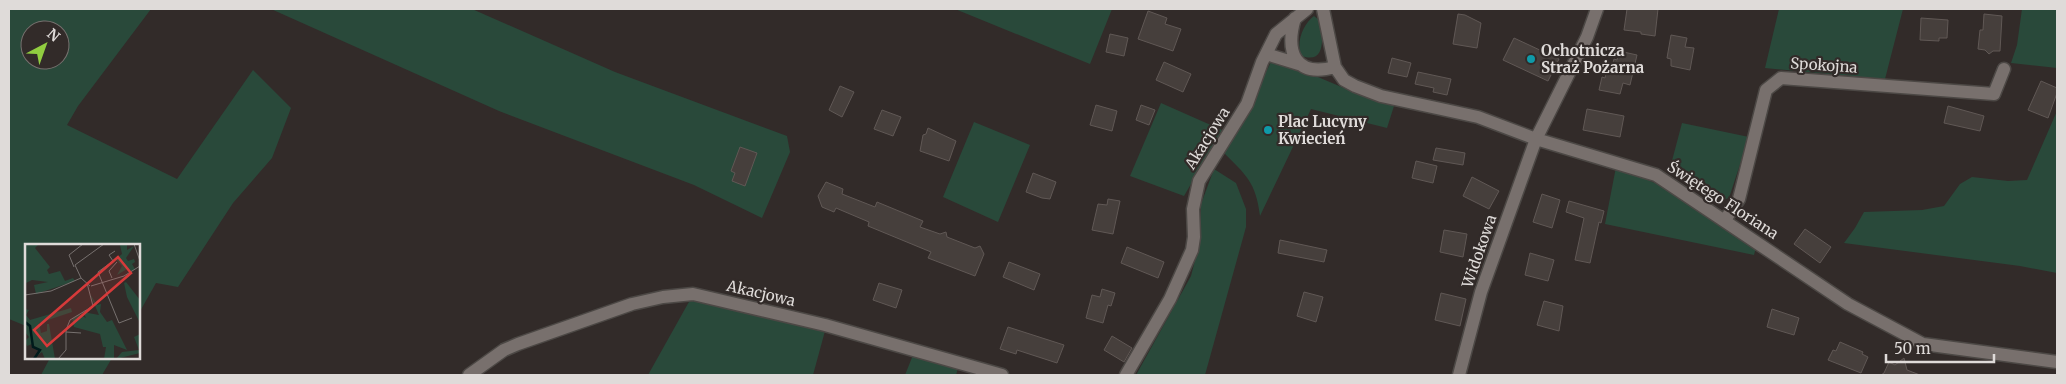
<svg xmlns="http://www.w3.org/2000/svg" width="2066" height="384" font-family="Merriweather,serif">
<rect width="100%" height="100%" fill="#322b29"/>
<path fill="#29493a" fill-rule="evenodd" d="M9,9h142l-73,97 -11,19 110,54 76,-109 38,38 -19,50 -39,45 -55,84 -22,-4 -17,30v-68h-113v81l-17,-7zM30,30h30v30h-30z
M271,9h201l143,63 172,64 3,16 -28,66 -68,-33 -195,-74z
M955,9h157l-22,55z
M1779,9h124l-18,70 -120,-11z
M2022,9h35v59l-46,-5 6,-18z
M1314,16l5,4c4,14 8,45 -17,36 -7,-12 1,-32 12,-40z
M1271,62l28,7 52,22 43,15 -7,22 -76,-19 -51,107c-4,-34 -14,-41 -38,-65l33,-57z
M1161,103l61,27 -38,66 -54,-20z
M2057,111v162l-37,-7 -176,-23 11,-15 9,-16 58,-2 22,-4 16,-22 12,-7 36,4 19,-1z
M974,122l56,23 -32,77 -55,-25z
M1682,123l67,14 -20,61 -14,5 -46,-31z
M1616,167l39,16 101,64 -2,8 -149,-31z
M1214,169l22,14 10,26v18l-41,148h-69l55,-99 8,-31 2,-41z
M690,300l135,31 -12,44h-165z
M913,355l45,13 -2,7h-51z
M50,358h62l-10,17h-61z"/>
<path fill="#463f3c" stroke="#605855" d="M1627,9h31l-3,27 -14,-2v-2l-17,-2z
M1148,11l19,7 -2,6 16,5 -8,22 -35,-12z
M1458,14l7,1 16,8 -4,25 -24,-4z
M1984,14l18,2 -2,35h-7l-4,3 -4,-4 -7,-1 2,-19h3z
M1921,18l27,2 -1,18h-8v3l-19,-1z
M1110,34l18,4 -4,18 -18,-4z
M1671,35l16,3 -2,9 9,1 -4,22 -19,-4v-7l-4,-1z
M1514,38l45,21 -11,22 -45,-21z
M1619,51l18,4 -7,30 -7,-2 -3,11 -21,-4 3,-13 3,1 2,-9 4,1 3,-11 3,1z
M1392,58l19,5 -4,14 -19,-4z
M1164,62l27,12 -8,18 -27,-12z
M1418,72l33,7 -4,16 -14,-3 1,-4 -19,-4z
M2041,81l16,7v5l-9,25 -20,-8z
M840,86l14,6 -12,25 -13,-7z
M1096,105l21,6 -5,20 -22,-6z
M1141,105l14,5 -6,15 -13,-5z
M1948,106l36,10 -4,15 -36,-8z
M1587,109l37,7 -4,21 -37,-7z
M882,110l19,7 -8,19 -19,-7z
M928,128l28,13 -7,20 -29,-10 3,-16 3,-1z
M740,147l17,6 -12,33 -13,-5 3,-8 -4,-2z
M1436,148l29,5 -2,12 -30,-5z
M1416,161l21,5 -4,17 -21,-5z
M1033,173l23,9 -6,17 -8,-1 -16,-6z
M1472,177l27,14 -10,18 -26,-13z
M826,182l17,7 -1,5 33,13 2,-5 46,19 -3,6 20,7 6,-2 1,5 28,11 5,-2 4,8 -9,22 -47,-18 3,-6 -63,-26 1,-4 -33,-14 -2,4 -12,-5 -4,-11z
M1542,194l18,6 -8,28 -19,-6z
M1108,199l12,2 -7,33 -21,-4 6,-26 9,1z
M1569,201l35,10 -3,12 -2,-1 -9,41 -15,-3 9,-42 -18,-6z
M1805,229l26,18 -11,16 -26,-19z
M1444,230l23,4 -4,23 -23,-5z
M1280,240l47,10 -3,12 -46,-9z
M1127,247l37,15 -6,16 -37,-15z
M1530,253l24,7 -6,21 -23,-6z
M1009,262l31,12 -6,16 -31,-13z
M879,283l23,7 -6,18 -23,-8z
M1102,289l13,4 -4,13 -3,-1 -5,18 -17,-5 6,-23 8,2z
M1304,292l19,5 -7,25 -19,-6z
M1441,293l25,6 -6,27 -25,-6z
M1544,301l19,5 -4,25 -22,-6z
M1772,309l27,9 -5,17 -27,-8z
M1008,327l56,18 -7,18 -40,-13 -1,4 -16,-5z
M1112,336l20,12 -8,14 -20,-12z
M1840,342l23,10 -1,2 6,3 -7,16 -33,-13 5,-10 3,1z
M1904,358l3,12 13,5h-39l3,-2 5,-11 6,3z"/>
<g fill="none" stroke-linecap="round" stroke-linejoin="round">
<defs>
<path id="minor" d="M1323,9l12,58 9,13 11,6 26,10 97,21 58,22 120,36 192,129 75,40 134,18
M1295,18c-10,34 0,60 40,49
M1266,54l36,11
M1725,220l14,-21 27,-109 15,-12 213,16 10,-25
M469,375l35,-25 14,-6 114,-40 31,-7 30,-3 132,31 177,50
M1126,375l44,-76 22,-49 2,-13 -1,-28 6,-28 48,-77 15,-42 14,-28 31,-25
M1459,375l22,-83 55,-153 51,-102 10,-28"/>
</defs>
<use href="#minor" stroke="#4c4845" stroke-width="15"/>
<use href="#minor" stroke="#78706d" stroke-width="12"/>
</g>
<g fill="#0f9aa8" stroke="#322b29" stroke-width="2">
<circle cx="1531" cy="59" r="5"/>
<circle cx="1268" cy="130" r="5"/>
</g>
<g text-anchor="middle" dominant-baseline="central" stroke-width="4.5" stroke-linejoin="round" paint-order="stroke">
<g font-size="15" font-weight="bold" fill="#dfdbd9" stroke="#322b29" text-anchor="start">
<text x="1541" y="50">Ochotnicza<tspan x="1541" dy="17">Straż Pożarna</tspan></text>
<text x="1278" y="121">Plac Lucyny<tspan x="1278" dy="17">Kwiecień</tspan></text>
</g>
<g font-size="15" fill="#dfdbd9" stroke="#322b29">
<text transform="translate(1824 65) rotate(4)">Spokojna</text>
<text transform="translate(1207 138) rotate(-58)">Akacjowa</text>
<text transform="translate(1723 200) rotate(33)">Świętego Floriana</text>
<text transform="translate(1479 251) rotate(-71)">Widokowa</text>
<text transform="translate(761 293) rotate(13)">Akacjowa</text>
</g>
</g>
<g transform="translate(25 244)">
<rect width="115" height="115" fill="#322b29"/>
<path d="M0,0h14l-4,4 15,19 -3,3 2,4 11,-3 5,10 8,-3 2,3 -39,13 -2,-9 14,-3 -16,-2 -6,3zM95,1h7v5l7,-4 -8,12 2,3 6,-2 1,3 -3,2 3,5 -5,3 -3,-3 -10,6 5,-9 -6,-7 6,-5zM101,38l14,18v23l-13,-26 -3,-14zM65,50l7,11 4,-1 -1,8 7,10 5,-2 15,30 -13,-5v14h-10l2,-12h-3l-3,-13 -26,-7 -2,-9 7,-4 7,4 -3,-6 16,3zM46,64l1,4 -33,11 2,10 6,-2v-7h2l6,35h-10l-3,-7 -9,7 6,-9 -7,-6 -5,2 -2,-5 4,-4 -4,-5v-23l4,1 -3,5 4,5zM115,90v19l-24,6 6,-7 17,-2 -5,-13z" fill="#29493a"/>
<path fill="none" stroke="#001a1b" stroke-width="2.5" d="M0,78l5,4 3,21 7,3 -6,9"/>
<path fill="none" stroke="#77716f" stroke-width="1" d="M109,0l6,17M90,7l-6,4 4,6 -15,11 21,51 13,-5M49,23l-5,-12 14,-11M87,34l-3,-7 8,-9M65,42l-9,-8 -6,-13 29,-21M66,42l33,-10 16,-10M0,51l26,-4 30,-13M41,88l15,1M33,115l8,-9v-20l4,-10 23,-14 -6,-23"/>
<path fill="#d73a3a" fill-opacity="0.15" stroke="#d73a3a" stroke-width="2.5" d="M93,13l13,16 -84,73 -13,-16z"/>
<rect width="115" height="115" fill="none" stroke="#dfdbd9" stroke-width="2.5"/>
</g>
<rect width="2066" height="384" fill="none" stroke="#dfdbd9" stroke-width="20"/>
<g transform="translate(45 45) rotate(41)"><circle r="24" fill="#322b29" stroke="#77716f"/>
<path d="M0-4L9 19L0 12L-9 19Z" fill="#91cd40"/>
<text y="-8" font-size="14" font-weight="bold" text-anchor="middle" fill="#dfdbd9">N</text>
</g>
<path d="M1886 354v8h108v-8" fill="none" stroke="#dfdbd9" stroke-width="2.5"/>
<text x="1894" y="354" font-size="15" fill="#dfdbd9" stroke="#322b29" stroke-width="4" paint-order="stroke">50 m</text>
</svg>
